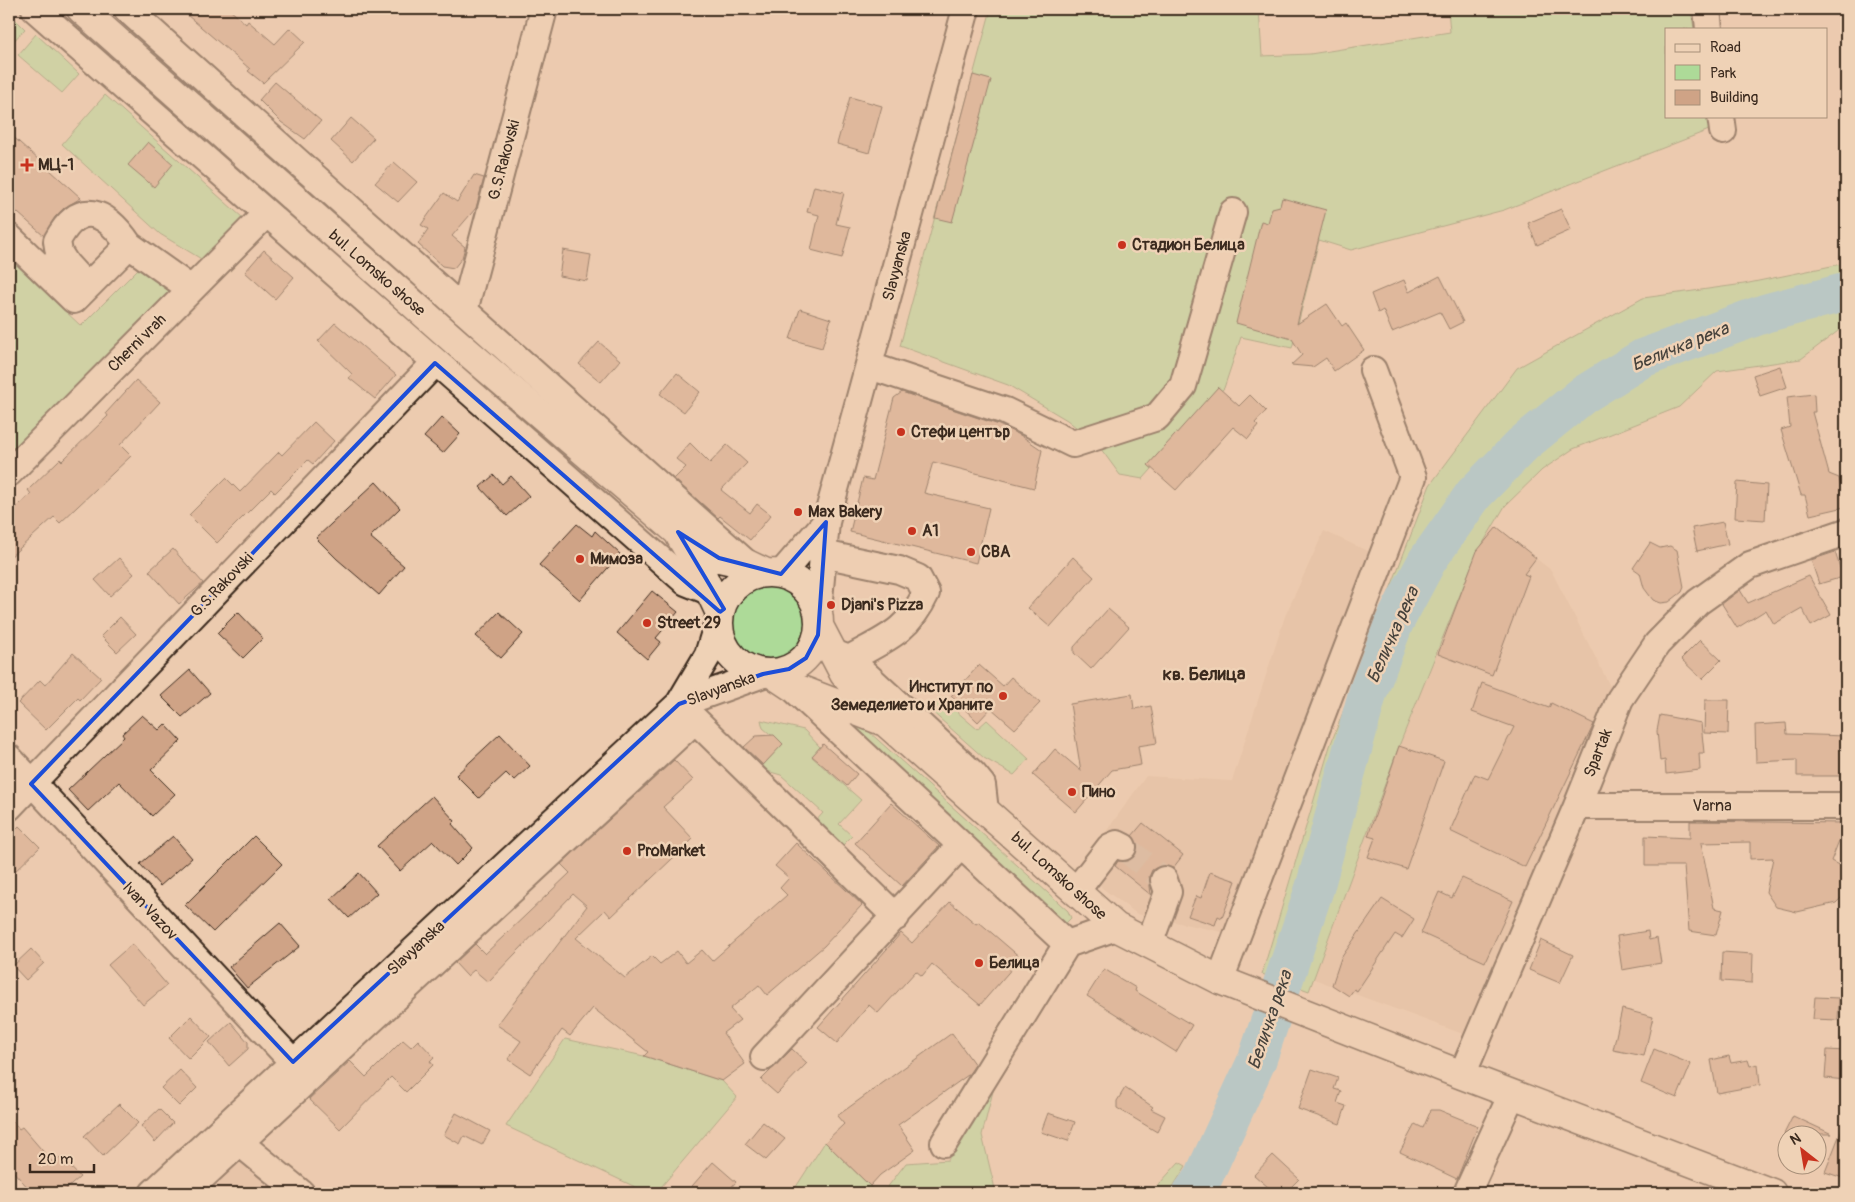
<svg xmlns="http://www.w3.org/2000/svg" width="1855" height="1202" font-family="Pangolin,sans-serif">
<rect width="100%" height="100%" fill="#eccbaf"/>
<filter id="ink" filterUnits="userSpaceOnUse"><feTurbulence type="fractalNoise" baseFrequency=".02" numOctaves="2"/><feDisplacementMap in="SourceGraphic" scale="10" xChannelSelector="R" yChannelSelector="G"/><feConvolveMatrix kernelMatrix="1 2 1 2 8 2 1 2 1" color-interpolation-filters="sRGB"/></filter>
<g filter="url(#ink)">
<path fill="#e0bca0" d="M1493,525l58,45 60,118 -148,346 -149,-55 85,-233 77,-191z
M1324,531l50,23 -147,379 -90,-19 -35,-26 -15,-30 59,-82 86,5 53,-165z
M249,1151l57,42h-102z"/>
<path fill="#adda98" stroke="#74825b" d="M991,9h268l3,47 48,-2 140,-22 -2,-23h243l3,20h-28v87h41l2,14 -205,80 -153,40 -32,-10 -27,108 -51,-11 -17,51 -81,91 -23,-4 -22,-30 -7,-6 -24,-19 -59,-35 -108,-39z
M9,13l16,16 -16,17z
M36,34l43,40 -17,19 -44,-38z
M105,95l138,123 -40,42 -43,-26 -98,-90z
M9,258l72,68 57,-57 33,23 -162,162z
M1846,263v62l-45,34 -84,12 -38,36 -106,42 -31,21 -37,36 -29,49 -77,191 -90,245 -47,-17 68,-228 100,-261 87,-117 126,-70 101,-14z
M733 622a37 37 0 1 1 74 0a37 37 0 1 1-74 0Z
M941,698l36,31 10,-9 42,39 -15,16 -30,-17 -54,-48z
M838,715l20,7 210,189 3,7 -5,5 -8,-2z
M761,720l43,10 16,17 -8,10 49,43 -22,24 13,12 -13,13 -26,-25 10,-11 -42,-38 -21,-6 22,-25 -19,-16z
M565,1039l79,17 78,25 15,16 -81,96h-8l-142,-67z
M986,1088l7,3 -11,44 14,58h-113l23,-30 42,-3z
M825,1142l45,44 5,7h-83z
M1179,1162l7,4 -17,27h-18z"/>
<g fill="none" stroke-linecap="round" stroke-linejoin="round">
<path stroke="#7dc3de" stroke-width="39" d="M1192,1193l11,-15 54,-118 58,-173 53,-195 26,-69 33,-62 47,-67 49,-50 60,-49 60,-37 123,-45 80,-21"/>
</g>
<path fill="#cfa386" stroke="#3b2a1e" d="M180,9h49l17,15 2,-3 27,23 15,-16 15,14 -42,41 -15,-12 2,-2z
M973,75l18,5 -39,142 -17,-4z
M275,82l46,39 -16,18 -24,-17 -22,-22z
M850,97l32,9 -13,47 -32,-9z
M351,118l23,20 -21,23 -22,-20z
M9,133l72,65 -17,10 -9,9 -11,19 -35,-31z
M148,142l25,22 -19,23 -26,-22z
M394,162l23,20 -19,20 -23,-19z
M474,175l10,3 -8,30 -24,28 13,11 -3,11 -8,10 -12,-2 -24,-22 10,-15 -7,-4 23,-32 13,9z
M814,186l30,7 -8,31 14,3 -8,31 -31,-8 8,-35 -12,-3z
M1282,198l44,12 -29,114 30,-20 15,22 4,-3 18,27 -30,21 -8,-13 -13,9 -22,-2 11,-10 -10,-16 -56,-16 25,-102 7,2 4,-15 8,-2z
M1561,209l10,21 -34,15 -9,-22z
M264,250l30,27 -19,22 -30,-27z
M563,250l28,5 -4,26 -28,-5z
M1440,276l23,46 -14,7 -9,-17 -48,20 -9,-22 -5,3 -7,-19 33,-14 5,12z
M800,309l31,10 -9,29 -32,-9z
M335,323l61,52 -21,24 -26,-21 3,-4 -34,-33z
M599,342l21,18 -19,22 -22,-18z
M1780,366l7,21 -27,9 -7,-21z
M677,373l23,19 -16,20 -24,-18z
M136,380l24,22 -40,43 11,11 -71,67 -6,-6 -45,41v-44l22,-20 -3,-4 32,-31 2,2 46,-45 -2,-3z
M1218,387l21,19 11,-11 16,16 -11,12 3,3 -10,13 -15,-12 -57,63 -28,-25z
M902,392l97,33 21,10 22,15 -8,38 -101,-26 -9,31 65,15 -13,55 -126,-31 13,-54 10,2 21,-82z
M1814,394l1,18h-3l17,62 10,4 6,29 -35,8 -5,-20h-4l-20,-65 9,-3 -3,-30z
M442,417l18,17 -17,19 -19,-16z
M314,422l20,19 -21,23 -5,-4 -33,33 -4,-4 -54,54 -28,-28 37,-37 14,14 39,-40 3,3z
M690,443l20,20 17,-18 20,18 -26,27 29,23 7,-9 14,11 -21,25 -30,-24 -2,2 -44,-39 12,-12 -10,-8z
M494,475l8,9 9,-8 18,20 -22,20 -27,-29z
M376,482l24,26 -30,29 34,29 -25,29 -42,-36 -21,-21z
M1737,482l30,3 -2,35 -30,-2z
M1723,522l5,22 -31,7 -5,-23z
M577,524l15,12 3,-5 25,23 -40,46 -41,-35z
M1497,527l39,31 -12,16 5,2 -37,99 -54,-21 39,-103z
M1650,543l10,5 10,-2 7,4 7,37 -2,5 -13,10 -8,1 -8,-3 -9,-12 -4,-15 -7,-5z
M173,549l30,34 -24,21 -30,-33z
M1835,552l8,25 -24,7 -8,-24z
M1073,557l21,20 -44,50 -22,-19z
M119,558l15,16 -24,22 -15,-16z
M1809,576l22,39 -20,11 -9,-18 -28,16 -8,-14 -29,18 -15,-24 18,-14 8,13z
M652,591l26,21 -22,26 5,4 -14,17 -30,-26z
M1108,609l21,18 -38,42 -17,-16v-6z
M238,612l25,26 -20,20 -26,-25z
M499,612l24,22 -22,24 -25,-22z
M120,617l16,17 -19,18 -16,-16z
M1700,640l21,20 -19,19 -21,-20z
M73,653l28,25 -21,22 -2,-2 -32,32 -28,-27 22,-23 5,5z
M979,665l24,21 8,-9 29,26 -25,26 -24,-21 -13,14 -27,-26z
M190,670l20,23 -28,24 -21,-21z
M1482,683l67,25 2,-5 43,21 -69,143 -75,-36 25,-57 13,5 26,-52 -42,-15z
M1132,694l2,15 17,-3 6,37 -19,3 3,19 -29,5 -36,42 -43,-37 22,-26 26,22 -11,-67z
M1705,700h24l-1,34 -24,-1z
M142,715l17,15 6,-6 16,17 -30,29 24,24 -23,22 -33,-34 -31,29 -20,-21 56,-53 -2,-3z
M1660,715l41,8 3,30h-5l1,17 -34,4 -1,-14 -5,1 -3,-30z
M1786,723l1,11 59,2 -2,40h-47v-16l-41,2 -1,-37z
M500,734l30,32 -16,15 -8,-8 -27,25 -23,-23z
M774,735l9,9 -20,21 -19,-18 12,-11z
M823,744l34,30 -10,12 -35,-30z
M1399,746l45,15 -38,108 -38,-12 7,-19 -7,-2z
M674,760l19,20 -30,27 30,32 -82,78 -6,-7 -29,28 49,40 27,-22 8,8 17,-13 9,12 16,-13 10,11 75,-66 -7,-7 9,-10 -14,-12 21,-23 66,62 -38,41 -57,49 -8,-10 -29,24 10,11 -17,13 22,31 -23,17 -78,-25 4,-4 -55,-44 -23,28 -8,-6 -32,44 -22,-15 13,-18 -24,-16 90,-119 -14,-12 -85,88 -14,-12 -7,6 -12,-13 20,-19 10,10 85,-81 -9,-9z
M432,796l23,25 -3,3 21,24 -17,17 -23,-24 -33,30 -23,-25z
M891,803l48,43 -37,40 -47,-43z
M1690,821l156,2 -15,38 15,8v24l-10,10 -39,9 -21,-5 -10,-15 7,-34 -23,1v-17l-49,1 13,65 9,2 -7,25 -27,-4 -5,-65h-39v-30l45,2z
M1143,823l40,32 -10,13 -13,-2 -8,4 -3,7 2,18 -36,-29 3,-5 13,-1 5,-6 2,-8 -6,-10z
M19,826l21,21 -31,30v-41z
M173,836l19,22 -32,28 -20,-22z
M254,836l28,28 -69,68 -28,-27z
M1210,872l26,9 -14,37 -4,-2 -3,9 -27,-9 8,-20 5,2z
M359,873l18,20 -28,25 -18,-19z
M1462,878l51,23 -28,61 -64,-29 18,-41 13,6z
M1382,899l32,20 -12,19 -7,-4 -38,57 -3,-2 -5,7 -17,-11 9,-27z
M950,902l26,22 3,-2 42,36 -41,47 -48,-41 -10,12 -6,-5 -38,42 -9,-8 -32,38 -19,-16 83,-94 11,10z
M280,923l20,23 -53,42 -18,-21z
M1648,931l1,9 8,-2 4,25 -39,7 -5,-34z
M1541,940l32,15 -13,28 -31,-13z
M132,944l35,41 -24,20 -35,-40z
M31,949l13,14 -18,17 -13,-14z
M1722,952l31,2 -1,29 -31,-2z
M1104,969l32,19 -1,3 57,34 -16,27 -89,-56z
M1815,997l24,1 -1,22 -25,-1z
M1622,1009l31,8 -9,39 -31,-6z
M191,1016l20,21 -22,22 -20,-21z
M231,1022l17,20v7l-19,17 -20,-24z
M952,1033l23,32 -7,10 -70,50 17,25 -35,25 -10,11 -45,-44 19,-18 -7,-8z
M403,1040l8,7 7,-7 16,17 -4,4 3,4 -27,27 -15,-15 -51,52 -31,-30 41,-38 16,16z
M792,1049l15,14 -30,31 -16,-14z
M1654,1049l37,15 -14,34 -36,-15z
M1827,1050l19,1v29l-21,-2z
M1729,1056l2,7 17,-3 2,6 8,-2 2,21 -43,8 -6,-33z
M1312,1069l26,9 -4,11 7,2 -4,12 9,3 -6,18 -42,-15z
M180,1070l17,18 -18,18 -18,-18z
M1125,1088l28,19 -2,2 14,7 -8,16 -40,-24v-7z
M119,1104l19,19 -35,33 -19,-20z
M159,1109l14,14 -18,19 -14,-16z
M1431,1110h8l39,16 -21,53 -57,-27 15,-28 8,4z
M456,1113l34,18 -8,14 -18,-9 -4,8 -16,-9z
M1048,1113l27,9 -7,19 -27,-9z
M9,1116l10,13 3,-2 32,37 7,-7 19,20 -18,16h-29l-24,-26z
M1793,1116l39,18h-48z
M1845,1121l1,48 -3,9 -18,-6z
M763,1122l22,17 -19,21 -21,-16z
M1273,1155l26,24 -14,14h-10l-21,-18z
M713,1162l23,20 -10,11h-40z"/>
<g fill="none" stroke-linecap="round" stroke-linejoin="round">
<path stroke="#c9ab92" stroke-width="26" stroke-dasharray="26 13" stroke-linecap="butt" d="M1123,847l41,33"/>
<defs>
<path id="minor" d="M35,9l651,573 25,10
M127,9l620,555
M1707,9l2,20
M1721,116l2,15
M9,237l65,63 55,-55 62,44
M87,287l-21,-23 -7,-11 -2,-12c23,-43 49,-30 72,4
M464,311l80,-302
M870,366l135,45 68,33 84,-27 26,-31 50,-174
M9,473l257,-259
M823,554l76,16 19,8 8,15c-18,39 -41,46 -77,66
M781,574l45,-52
M818,611l8,-89 140,-513
M833,653l16,6 124,115 9,11 3,26
M791,686l276,258
M679,704l84,-30
M683,708l213,209
M9,758l284,304
M1577,806h269
M9,807l426,-444
M1076,891l34,-44 7,-3 6,3
M1149,944l19,-52 -4,-12
M1220,980l193,-503 -40,-107
M764,1057l197,-212
M1462,1075l115,-269 43,-107 37,-55 41,-42 52,-37 96,-33
M240,1143l61,50
M944,1143l123,-199 49,-17
M153,1193l526,-489 29,-49 10,-33
M185,1193l510,-473
M1467,1193l45,-99"/>
<path id="major" d="M81,9l375,333 222,190 41,26 28,6 19,9
M680,536l19,32 20,43
M719 623a50 50 0 1 1 100 0a50 50 0 1 1-100 0Z
M819,626l25,48 40,47 232,206 104,53 242,95 310,118
M773,674l18,12 91,35"/>
</defs>
<use href="#minor" stroke="#3b2a1e" stroke-width="30"/>
<use href="#major" stroke="#3b2a1e" stroke-width="31"/>
<use href="#minor" stroke="#efd2b6" stroke-width="26"/>
<use href="#major" stroke="#efd2b6" stroke-width="28"/>
</g>
</g>
<path d="M0 0H1855V1202H0ZM435,363l285,249 4,-3 -46,-77 41,26 62,16 45,-52 -8,113 -12,23 -17,11 -26,5 -84,30 -386,358 -262,-278z" fill="#eccbaf" fill-opacity=".55" fill-rule="evenodd"/>
<path fill="none" stroke="#1d4ed8" stroke-width="4" stroke-linejoin="round" d="M435,363l285,249 4,-3 -46,-77 41,26 62,16 45,-52 -8,113 -12,23 -17,11 -26,5 -84,30 -386,358 -262,-278z"/>
<g fill="#c8321e" stroke="#efd2b6" stroke-width="2">
<path d="M24.5 157.5h5v5h5v5h-5v5h-5v-5h-5v-5h5z"/>
<circle cx="1122" cy="245" r="5"/>
<circle cx="901" cy="432" r="5"/>
<circle cx="798" cy="512" r="5"/>
<circle cx="912" cy="531" r="5"/>
<circle cx="971" cy="552" r="5"/>
<circle cx="580" cy="559" r="5"/>
<circle cx="831" cy="605" r="5"/>
<circle cx="647" cy="623" r="5"/>
<circle cx="1003" cy="696" r="5"/>
<circle cx="1072" cy="792" r="5"/>
<circle cx="627" cy="851" r="5"/>
<circle cx="979" cy="963" r="5"/>
</g>
<g text-anchor="middle" dominant-baseline="central" stroke-width="5" stroke-linejoin="round" paint-order="stroke">
<g font-size="16" fill="#3b2a1e" stroke="#efd2b6">
<text transform="translate(504 160) rotate(-75)">G.S.Rakovski</text>
<text transform="translate(897 266) rotate(-75)">Slavyanska</text>
<text transform="translate(377 273) rotate(41)">bul. Lomsko shose</text>
<text transform="translate(137 343) rotate(-45)">Cherni vrah</text>
<text transform="translate(222 585) rotate(-46)">G.S.Rakovski</text>
<text transform="translate(721 689) rotate(-20)">Slavyanska</text>
<text transform="translate(1598 753) rotate(-68)">Spartak</text>
<text x="1712" y="806">Varna</text>
<text transform="translate(1059 876) rotate(42)">bul. Lomsko shose</text>
<text transform="translate(150 911) rotate(47)">Ivan Vazov</text>
<text transform="translate(416 948) rotate(-43)">Slavyanska</text>
</g>
<g font-size="16" font-weight="bold" fill="#3b2a1e" stroke="#efd2b6" text-anchor="start">
<text x="38" y="165">МЦ-1</text>
<text x="1132" y="245">Стадион Белица</text>
<text x="911" y="432">Стефи център</text>
<text x="808" y="512">Max Bakery</text>
<text x="922" y="531">A1</text>
<text x="981" y="552">CBA</text>
<text x="590" y="559">Мимоза</text>
<text x="841" y="605">Djani's Pizza</text>
<text x="657" y="623">Street 29</text>
<text x="993" y="687" text-anchor="end">Институт по<tspan x="993" dy="18">Земеделието и Храните</tspan></text>
<text x="1082" y="792">Пино</text>
<text x="637" y="851">ProMarket</text>
<text x="989" y="963">Белица</text>
</g>
<g font-size="18" font-style="italic" fill="#45413b" stroke="#efd2b6">
<text transform="translate(1680 347) rotate(-22)">Беличка река</text>
<text transform="translate(1393 635) rotate(-66)">Беличка река</text>
<text transform="translate(1270 1020) rotate(-71)">Беличка река</text>
</g>
<g font-size="18" font-weight="bold" fill="#3b2a1e" stroke="#efd2b6">
<text x="1204" y="674">кв. Белица</text>
</g>
</g>
<rect width="1855" height="1202" fill="none" stroke="#efd2b6" stroke-width="30"/>
<rect x="15" y="15" width="1825" height="1172" fill="none" stroke="#3b2a1e" stroke-width="2" filter="url(#ink)"/>
<rect x="1665" y="28" width="162" height="90" fill="#efd2b6" stroke="#a78f79"/>
<rect x="1675" y="44" width="25" height="8" fill="#efd2b6" stroke="#a78f79"/>
<text x="1710" y="52" font-size="15" fill="#3b2a1e">Road</text>
<rect x="1675" y="65" width="25" height="15" fill="#adda98" stroke="#a78f79"/>
<text x="1710" y="78" font-size="15" fill="#3b2a1e">Park</text>
<rect x="1675" y="90" width="25" height="15" fill="#cfa386" stroke="#a78f79"/>
<text x="1710" y="102" font-size="15" fill="#3b2a1e">Building</text>
<g transform="translate(1802 1150) rotate(329)"><circle r="24" fill="#efd2b6" stroke="#a78f79"/>
<path d="M0-4L9 19L0 12L-9 19Z" fill="#c8321e"/>
<text y="-8" font-size="14" font-weight="bold" text-anchor="middle" fill="#3b2a1e">N</text>
</g>
<path d="M30 1164v8h64v-8" fill="none" stroke="#3b2a1e" stroke-width="2.5"/>
<text x="38" y="1164" font-size="15" fill="#3b2a1e" stroke="#efd2b6" stroke-width="4" paint-order="stroke">20 m</text>
</svg>
